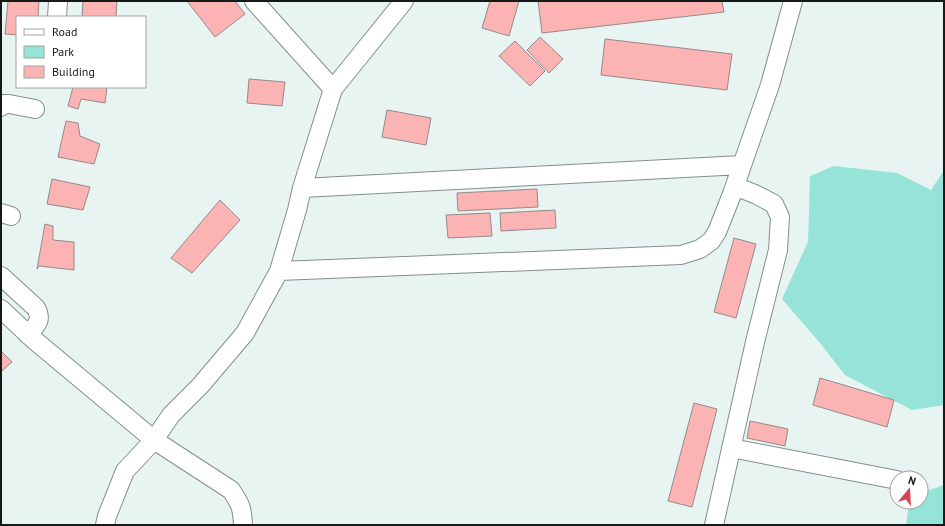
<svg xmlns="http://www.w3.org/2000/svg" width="945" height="526" font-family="'PT Sans',sans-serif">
<rect width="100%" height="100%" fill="#e7f4f1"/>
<path fill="#96e4d7" d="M834,166l63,7 34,17 13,-20v235l-32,5 -67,-35 -25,-32 -38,-44 26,-57 2,-66z
M944,485v40h-38l3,-23h12v-9z"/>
<path fill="#fbb3b4" stroke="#958a8a" d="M8,1h31l-1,16h-21v18l-12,-1z
M83,1h34l-1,16h-34z
M187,1h48l10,13 -30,23z
M490,1h29l-10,35 -27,-8z
M538,1h184l2,11 -182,21z
M540,37l23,22 -14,14 -22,-23z
M605,39l127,15 -5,36 -126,-15z
M515,41l30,30 -15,15 -31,-30z
M249,79l36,3 -3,24 -35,-3z
M73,87h34l-2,16 -24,-4 -3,10 -10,-3z
M387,110l44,8 -5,27 -44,-8z
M66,121l12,2 2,13 20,8 -6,20 -36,-7z
M52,179l38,8 -7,23 -36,-6z
M537,189l1,18 -80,4 -1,-18z
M220,200l20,20 -48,53 -21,-15z
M555,210l1,18 -55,3 -1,-18z
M490,213l2,23 -44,2 -2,-23z
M45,224l8,2v14l21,2v28l-35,-4 -2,3z
M734,238l22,6 -20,74 -22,-6z
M1,351l11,11 -11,10z
M820,378l74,22 -7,27 -74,-22z
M694,403l23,6 -25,98 -24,-6z
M750,421l38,8 -3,17 -38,-8z"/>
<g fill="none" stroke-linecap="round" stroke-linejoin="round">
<defs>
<path id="minor" d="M254,1l79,88
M57,17l1,-16
M1,107l3,-3h5l26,5
M302,188l440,-23
M1,213l10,3
M279,271l402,-16 19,-6 11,-8 6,-9 15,-38 38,-109 23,-84
M1,276l35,32c7,13 0,17 -8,27
M1,309l32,30 121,101 77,50c10,15 11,17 12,35
M731,448l166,32
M105,525l2,-9 18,-45 29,-31 17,-25 29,-29 45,-53 34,-62 18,-61 5,-22 31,-99 71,-88
M714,525l41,-183 23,-92 2,-33 -6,-13 -17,-9 -22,-9"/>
</defs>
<use href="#minor" stroke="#848f8c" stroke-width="20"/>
<use href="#minor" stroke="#fff" stroke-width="18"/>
</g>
<rect width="945" height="526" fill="none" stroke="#151918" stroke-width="4"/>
<rect x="16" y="16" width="130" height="72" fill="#ffffff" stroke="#a1a3a3"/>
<rect x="24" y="29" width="20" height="6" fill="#ffffff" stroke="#a1a3a3"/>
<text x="52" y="36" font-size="12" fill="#151918">Road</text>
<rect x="24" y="46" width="20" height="12" fill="#96e4d7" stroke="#a1a3a3"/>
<text x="52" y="56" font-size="12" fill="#151918">Park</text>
<rect x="24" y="66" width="20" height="12" fill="#fbb3b4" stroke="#a1a3a3"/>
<text x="52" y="76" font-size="12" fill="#151918">Building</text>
<g transform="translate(909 490) rotate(18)"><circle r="19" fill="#ffffff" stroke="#a1a3a3"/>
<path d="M0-3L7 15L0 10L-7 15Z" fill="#d54454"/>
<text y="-6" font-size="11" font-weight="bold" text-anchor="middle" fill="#151918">N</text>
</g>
</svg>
